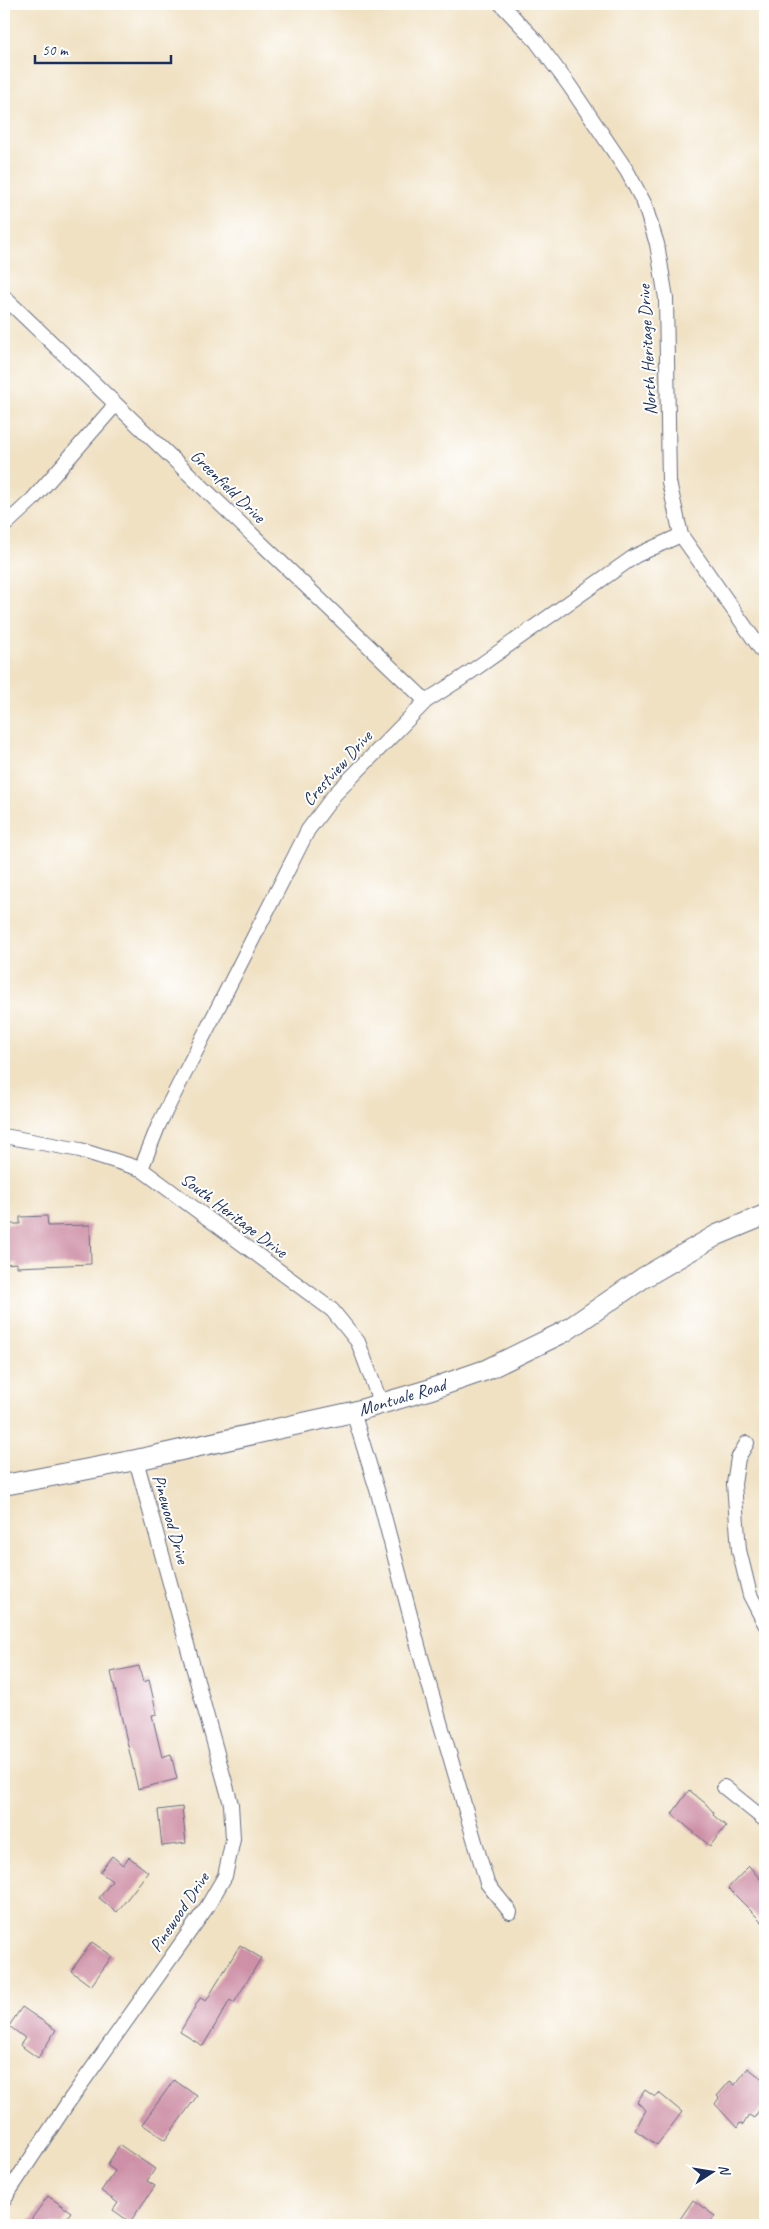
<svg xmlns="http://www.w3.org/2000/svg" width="769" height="2229" font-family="Caveat,sans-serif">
<rect width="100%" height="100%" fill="#fff"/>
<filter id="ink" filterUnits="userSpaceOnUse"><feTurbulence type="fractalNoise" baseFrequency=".02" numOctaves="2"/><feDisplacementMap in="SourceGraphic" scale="10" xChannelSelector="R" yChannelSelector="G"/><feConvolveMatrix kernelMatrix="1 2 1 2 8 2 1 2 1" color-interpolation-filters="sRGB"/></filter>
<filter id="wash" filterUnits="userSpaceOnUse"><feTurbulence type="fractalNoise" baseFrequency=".0096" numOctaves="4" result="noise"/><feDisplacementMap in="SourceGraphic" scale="20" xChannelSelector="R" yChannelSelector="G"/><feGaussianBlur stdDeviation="1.12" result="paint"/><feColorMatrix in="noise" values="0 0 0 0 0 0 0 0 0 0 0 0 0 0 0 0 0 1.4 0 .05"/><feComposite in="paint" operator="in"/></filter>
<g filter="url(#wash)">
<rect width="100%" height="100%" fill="#f0e1c3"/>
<g id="blocks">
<path fill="#ce90a6" d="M47,1216l1,10 42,-1 1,39 -74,3v-4l-13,1v-40h16v-7z
M139,1666l4,16 6,-2 8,34 -5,1 10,42 9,-3 6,25 -39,10 -27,-117z
M689,1790l16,13 9,10 -1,2 13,11 -16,20 -38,-32z
M182,1807l4,36 -24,3 -4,-36z
M112,1856l11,9 6,-8 19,15 -31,40 -18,-14 13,-17 -12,-9z
M749,1866l16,19v40l-37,-37z
M92,1942l20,14 -21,30 -20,-15z
M240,1945l21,13 -27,45 -4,-3 -27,46 -23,-14 20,-34 6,3z
M22,2007l34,23 -18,28 -18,-13 5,-7 -16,-12z
M748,2068l17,13v20l-11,17 -5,-3 -6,10 -3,-2 -3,5 -22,-24 4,-6 -2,-2 13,-15 5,4z
M174,2080l23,16 -32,44 -23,-16z
M645,2090l10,7 4,-4 23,19 -25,33 -22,-15 11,-20 -9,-8z
M120,2145l35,24 -8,12 8,5 -25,36 -17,-12 5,-7 -17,-12 14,-20 -8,-6z
M48,2196l23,16 -10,13h-34z
M693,2200l22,16 -6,9h-33z"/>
</g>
</g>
<g filter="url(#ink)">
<use href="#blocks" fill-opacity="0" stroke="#666d81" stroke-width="1"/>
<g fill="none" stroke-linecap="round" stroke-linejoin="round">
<defs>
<path id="street" d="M501,4l35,37 33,44 58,86 17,32 13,41 9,54 3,184 12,53 84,120
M4,297l422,404
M4,526l28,-26 84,-96
M4,1136l76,14 61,19 191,141 26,32 23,62
M141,1169l18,-45 149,-294 27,-36 91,-93 36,-23 173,-122 46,-21
M353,1412l25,81 43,164 66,226 23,29
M747,1443l-9,15 -4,26 5,66 11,45 15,29
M724,1787l41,33
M4,2199l63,-95 140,-197 18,-31 8,-37 -2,-35 -95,-344"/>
<path id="secondary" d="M4,1485l132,-25 217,-48 75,-22 58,-20 78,-38 79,-54 74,-43 48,-20"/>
</defs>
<use href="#street" stroke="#666d81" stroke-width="16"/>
<use href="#secondary" stroke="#666d81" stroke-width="22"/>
<use href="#street" stroke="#fff" stroke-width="14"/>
<use href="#secondary" stroke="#fff" stroke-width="20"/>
</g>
</g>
<g text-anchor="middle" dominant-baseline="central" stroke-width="4" stroke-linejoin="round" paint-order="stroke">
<g font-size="18" fill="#1b2f5e" stroke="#fff">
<text transform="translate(647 350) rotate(-93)">North Heritage Drive</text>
<text transform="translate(228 486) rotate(44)">Greenfield Drive</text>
<text transform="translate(337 768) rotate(-48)">Crestview Drive</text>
<text transform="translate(234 1215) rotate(37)">South Heritage Drive</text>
<text transform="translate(402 1397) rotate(-17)">Montvale Road</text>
<text transform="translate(171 1519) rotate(74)">Pinewood Drive</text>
<text transform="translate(179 1912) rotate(-56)">Pinewood Drive</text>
</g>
</g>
<rect width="769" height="2229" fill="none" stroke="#fff" stroke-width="20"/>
<g transform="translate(712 2172) rotate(78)" stroke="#ffffff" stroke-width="4" paint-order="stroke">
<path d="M0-4L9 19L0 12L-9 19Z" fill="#1b2f5e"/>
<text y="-8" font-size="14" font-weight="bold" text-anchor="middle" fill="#1b2f5e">N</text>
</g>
<path d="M35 55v8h136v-8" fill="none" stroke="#1b2f5e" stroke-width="2.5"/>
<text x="42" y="55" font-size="15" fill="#1b2f5e" stroke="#ffffff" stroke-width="4" paint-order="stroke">50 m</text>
</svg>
